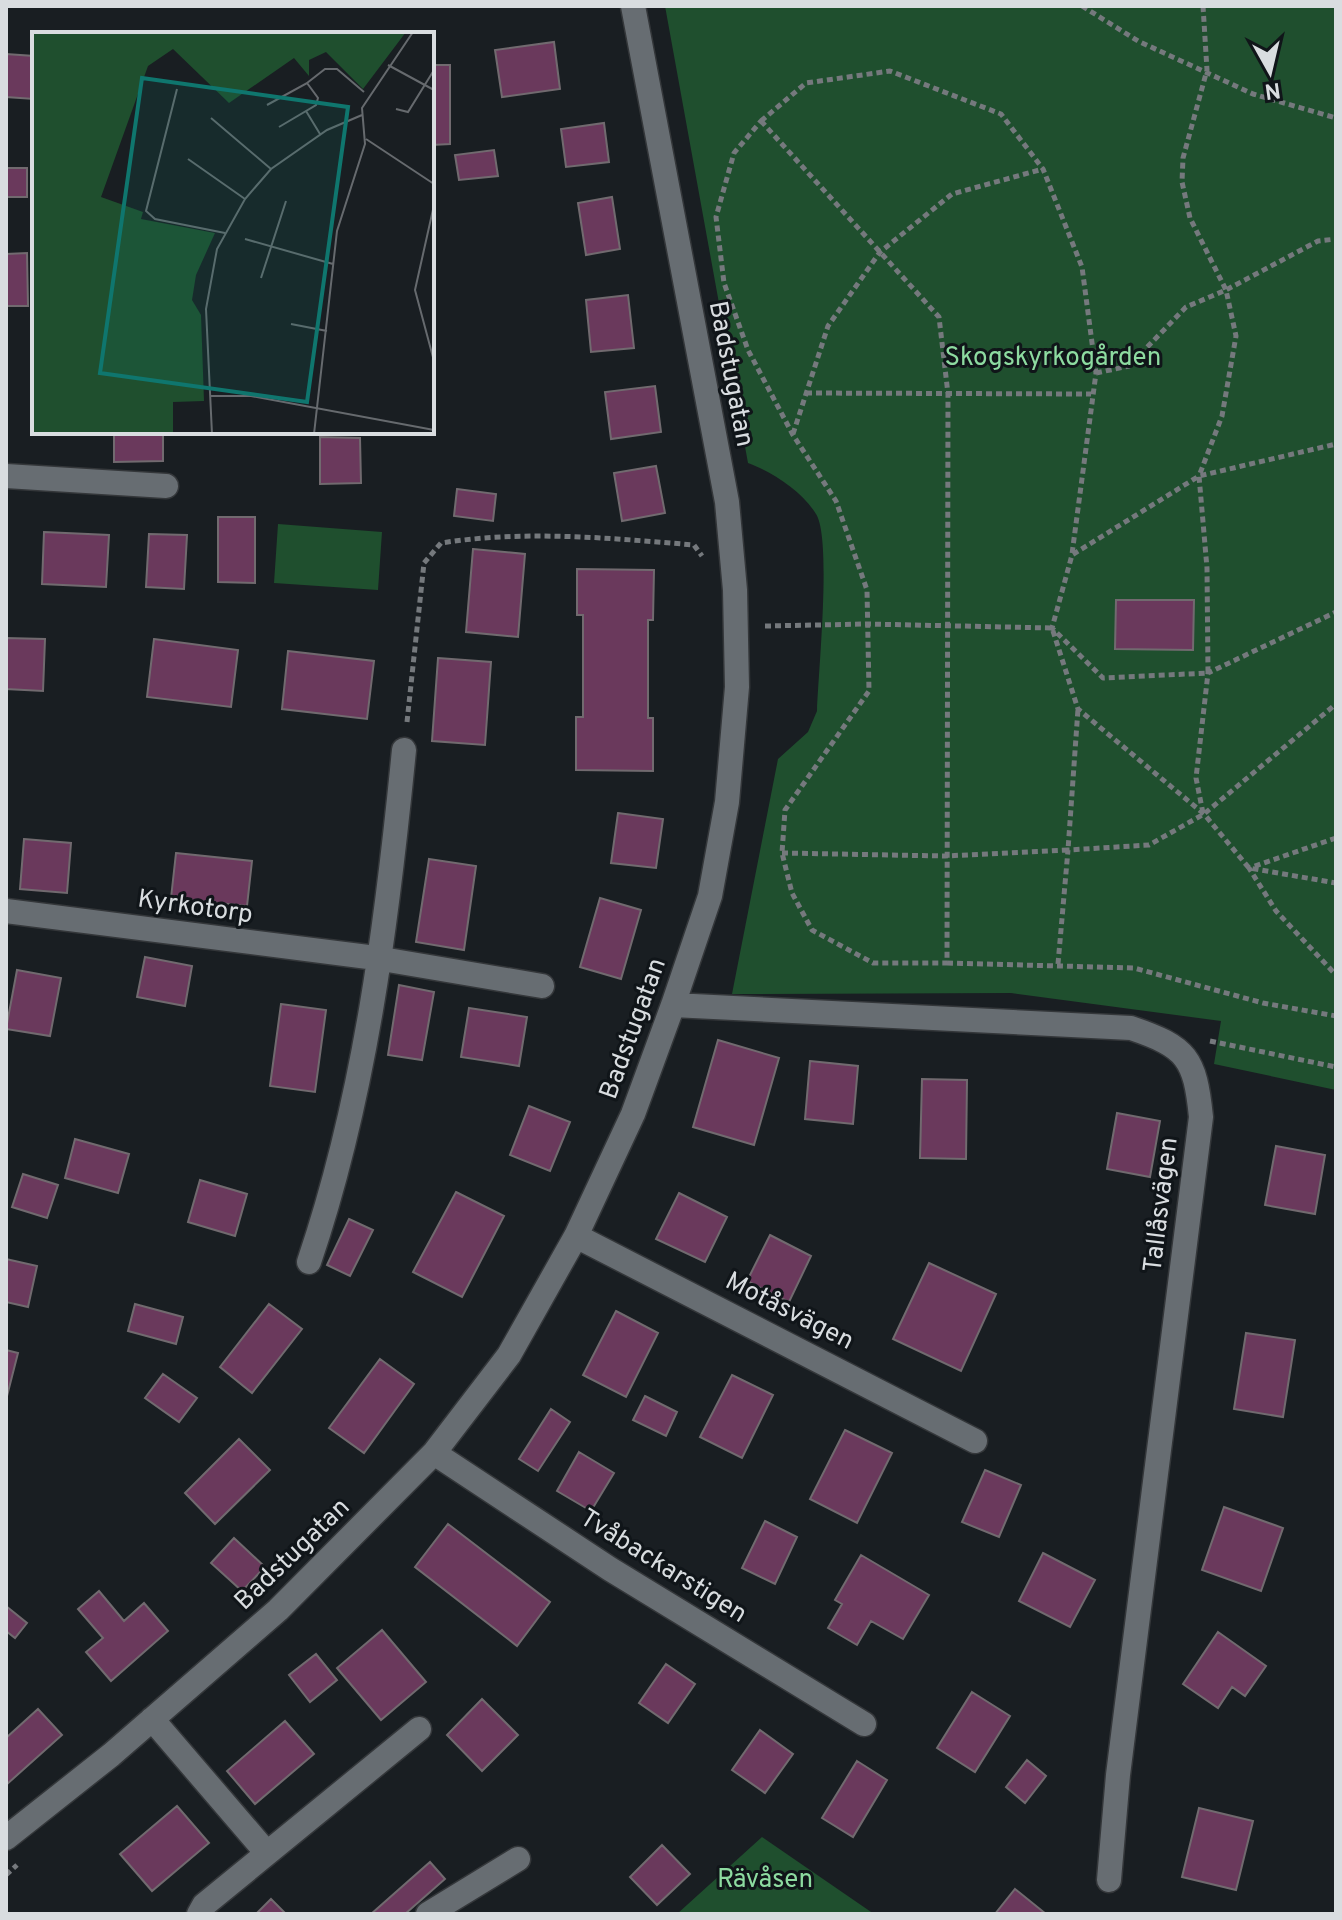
<svg xmlns="http://www.w3.org/2000/svg" width="1342" height="1920" font-family="Overpass,sans-serif">
<rect width="100%" height="100%" fill="#191e22"/>
<path fill="#1f4f2e" d="M665,6h671v1084l-122,-26 7,-43 -210,-28 -279,1 46,-235 30,-27 9,-21c1,-36 15,-172 -1,-197 -14,-23 -44,-42 -68,-51z
M278,524l104,8 -4,58 -104,-7z
M762,1837l112,77h-197z"/>
<path fill="#6a395c" stroke="#716a6f" stroke-width="2" d="M554,42l6,47 -58,8 -7,-47z
M6,54l28,2v43l-28,-2z
M432,65h18v79l-18,1z
M604,123l5,39 -43,5 -5,-38z
M494,150l4,26 -39,4 -4,-25z
M6,168h21v29h-21z
M612,197l8,52 -34,6 -8,-52z
M27,253l1,53h-22v-52z
M628,295l6,53 -43,4 -5,-52z
M655,386l6,46 -50,7 -6,-47z
M114,432h49v29l-49,1z
M320,437l40,1 1,45 -41,1z
M656,466l9,47 -43,8 -8,-48z
M457,489l39,5 -3,27 -39,-5z
M218,517h37v66l-37,-1z
M44,532l65,3 -3,52 -64,-3z
M149,534l38,1 -3,54 -38,-2z
M473,549l52,5 -7,83 -52,-5z
M577,569l77,1 -1,50h-5v98h5v53l-77,-1v-53h7v-102h-6z
M1116,600h78l-1,50 -78,-1z
M6,638l39,1 -2,52 -37,-2z
M154,639l84,11 -7,57 -84,-10z
M288,651l86,10 -7,58 -85,-10z
M438,658l53,4 -6,83 -53,-4z
M618,813l45,6 -7,49 -45,-5z
M24,839l47,4 -4,50 -47,-4z
M176,853l76,8 -5,45 -76,-8z
M429,859l47,7 -12,84 -48,-8z
M600,898l41,12 -20,69 -41,-12z
M145,957l47,9 -7,40 -48,-9z
M17,970l44,8 -11,58 -44,-7z
M399,985l35,7 -12,68 -34,-5z
M281,1004l45,6 -11,82 -45,-6z
M469,1008l58,9 -8,49 -58,-9z
M718,1040l61,18 -25,87 -61,-18z
M810,1061l48,5 -5,58 -48,-5z
M922,1079l45,1 -1,79 -46,-1z
M529,1106l41,16 -20,49 -40,-16z
M1117,1113l43,8 -10,56 -43,-8z
M75,1139l54,15 -11,39 -53,-15z
M1276,1146l49,9 -10,59 -50,-9z
M23,1174l35,11 -11,33 -35,-11z
M200,1180l47,14 -12,42 -47,-14z
M456,1192l48,24 -42,81 -49,-25z
M679,1193l48,24 -22,45 -49,-23z
M349,1219l24,11 -23,46 -23,-11z
M770,1235l41,21 -22,46 -42,-21z
M6,1259l31,7 -9,41 -22,-5z
M929,1263l67,31 -35,77 -68,-32z
M135,1304l48,13 -7,27 -48,-13z
M269,1304l33,25 -50,64 -32,-26z
M616,1311l42,22 -32,64 -43,-22z
M1246,1333l49,7 -12,77 -49,-8z
M6,1350l12,3 -12,47z
M380,1359l34,25 -50,69 -35,-25z
M163,1374l34,24 -18,24 -34,-24z
M732,1375l41,20 -31,63 -42,-21z
M645,1396l32,16 -11,24 -33,-16z
M551,1409l19,13 -32,49 -19,-12z
M845,1430l47,23 -35,70 -47,-24z
M239,1439l31,31 -55,54 -30,-31z
M579,1452l35,21 -23,38 -34,-20z
M985,1470l36,15 -22,52 -37,-15z
M1224,1507l59,21 -22,63 -59,-21z
M765,1521l32,16 -22,47 -33,-16z
M448,1524l102,78 -33,44 -102,-79z
M234,1538l31,29 -23,24 -31,-28z
M1043,1553l52,27 -25,47 -51,-26z
M861,1555l68,40 -26,44 -32,-18 -14,24 -29,-17 14,-24 -7,-4z
M99,1591l25,30 20,-18 24,28 -57,50 -25,-29 17,-14 -25,-29z
M6,1606l21,17 -12,15 -9,-7z
M382,1630l44,52 -45,38 -44,-52z
M1218,1632l48,34 -21,30 -13,-9 -14,21 -35,-24z
M316,1654l21,26 -27,22 -21,-27z
M666,1664l29,20 -27,39 -29,-20z
M972,1692l38,24 -35,56 -38,-24z
M482,1699l36,36 -36,36 -35,-36z
M38,1709l24,26 -56,50v-47z
M285,1721l29,33 -59,50 -28,-33z
M760,1730l33,24 -28,39 -33,-23z
M1027,1760l19,16 -21,27 -19,-16z
M857,1761l30,19 -34,57 -31,-19z
M177,1806l32,37 -57,48 -32,-37z
M1199,1808l54,13 -17,69 -54,-13z
M662,1845l28,29 -33,31 -27,-28z
M430,1862l15,17 -40,35h-34z
M1015,1889l31,25h-51z
M271,1899l15,15h-30z"/>
<g fill="none" stroke-linecap="round" stroke-linejoin="round">
<defs>
<path id="minor" d="M6,476l160,10
M6,911l370,47 166,28
M673,1005l458,23c56,19 64,30 70,89l-83,658 -9,105
M576,1236l399,205
M309,1262c56,-165 78,-339 95,-512
M434,1453l176,116 254,155
M152,1719l114,133
M6,1838l105,-83 167,-145 156,-157 75,-98 67,-119 57,-122 40,-109 37,-109 17,-94 10,-115 -2,-97 -8,-88 -94,-496
M199,1914l5,-9 215,-176
M428,1914l90,-55"/>
</defs>
<use href="#minor" stroke="#34373a" stroke-width="27"/>
<path stroke="#75797d" stroke-width="5" stroke-dasharray="6 4" stroke-linecap="butt" d="M1082,6l56,35 115,53 83,24
M1203,6l4,64 -24,88 -1,24 8,36 36,72 10,46 -14,80 -23,60 8,92 1,105 -105,5 -51,-50 20,-73 127,-79 137,-32
M761,121l178,196 9,77 -1,569h-74l-61,-33 -20,-37 -10,-40 3,-43 84,-119 -2,-101 -31,-89 -43,-66 -45,-85 -24,-67 -8,-66 18,-64z
M761,121l45,-38 84,-12 111,43 42,55 39,98 14,106 -24,181
M1096,373l33,-7 57,-59 40,-17 92,-49 18,-2
M806,393l285,1
M793,434l35,-108 52,-74 72,-58 91,-25
M765,626l102,-2 185,4 26,81 126,105 45,54 87,15
M407,722l17,-159 17,-20c84,-13 169,-5 253,2l8,11
M1203,813l-7,-35 12,-105 128,-61
M1336,838l-87,30 27,43 60,64
M782,853l163,3 123,-6 10,-141
M947,963l187,5 129,35 73,13
M1058,964l10,-114 81,-5 55,-31 132,-110
M1210,1041l126,26
M6,1875l11,-10"/>
<use href="#minor" stroke="#676d72" stroke-width="24"/>
</g>
<g text-anchor="middle" dominant-baseline="central" stroke-width="6" stroke-linejoin="round" paint-order="stroke">
<g font-size="26" fill="#8ddba0" stroke="#101519">
<text x="1053" y="358">Skogskyrkogården</text>
<text x="765" y="1880">Rävåsen</text>
</g>
<g font-size="26" fill="#d9dde0" stroke="#101519">
<text transform="translate(730 374) rotate(79)">Badstugatan</text>
<text transform="translate(195 908) rotate(8)">Kyrkotorp</text>
<text transform="translate(634 1029) rotate(-70)">Badstugatan</text>
<text transform="translate(1162 1205) rotate(-83)">Tallåsvägen</text>
<text transform="translate(789 1312) rotate(27)">Motåsvägen</text>
<text transform="translate(293 1555) rotate(-44)">Badstugatan</text>
<text transform="translate(663 1567) rotate(32)">Tvåbackarstigen</text>
</g>
</g>
<g transform="translate(32 32)">
<rect width="402" height="402" fill="#191e22"/>
<path d="M0,0h374l-43,57 -37,-37 -17,8v16l-15,-18 -65,45 -56,-54 -25,17 -47,131 42,15 -2,7 74,14 -19,42 -4,25 9,15 3,86 -31,1v32h-141z" fill="#1f4f2e"/>
<path fill="none" stroke="#666a6e" stroke-width="2" d="M356,33l46,25M275,51l18,-14h12l27,23M145,57l-31,122 9,8 70,14M235,73l40,-22 11,15 -2,7 -37,22M364,77l12,3 26,-42M274,79l14,23M179,86l60,51M334,107l68,45M156,127l57,40M402,173l-19,85 19,71M213,207l88,25M229,246l25,-77M259,292l36,7M178,364h41l183,34M180,402l-6,-125 11,-60 28,-50 26,-30 56,-39 35,-15M282,402l23,-203 28,-87 -3,-36 51,-76"/>
<path fill="#0f766e" fill-opacity="0.15" stroke="#0f766e" stroke-width="4" d="M110,46l206,29 -41,295 -207,-29z"/>
<rect width="402" height="402" fill="none" stroke="#d9dde0" stroke-width="4"/>
</g>
<rect width="1342" height="1920" fill="none" stroke="#d9dde0" stroke-width="16"/>
<g transform="translate(1270 72) rotate(172)" stroke="#101519" stroke-width="6" paint-order="stroke">
<path d="M0-6L14 30L0 20L-14 30Z" fill="#d9dde0"/>
<text y="-12" font-size="22" font-weight="bold" text-anchor="middle" fill="#d9dde0">N</text>
</g>
</svg>
